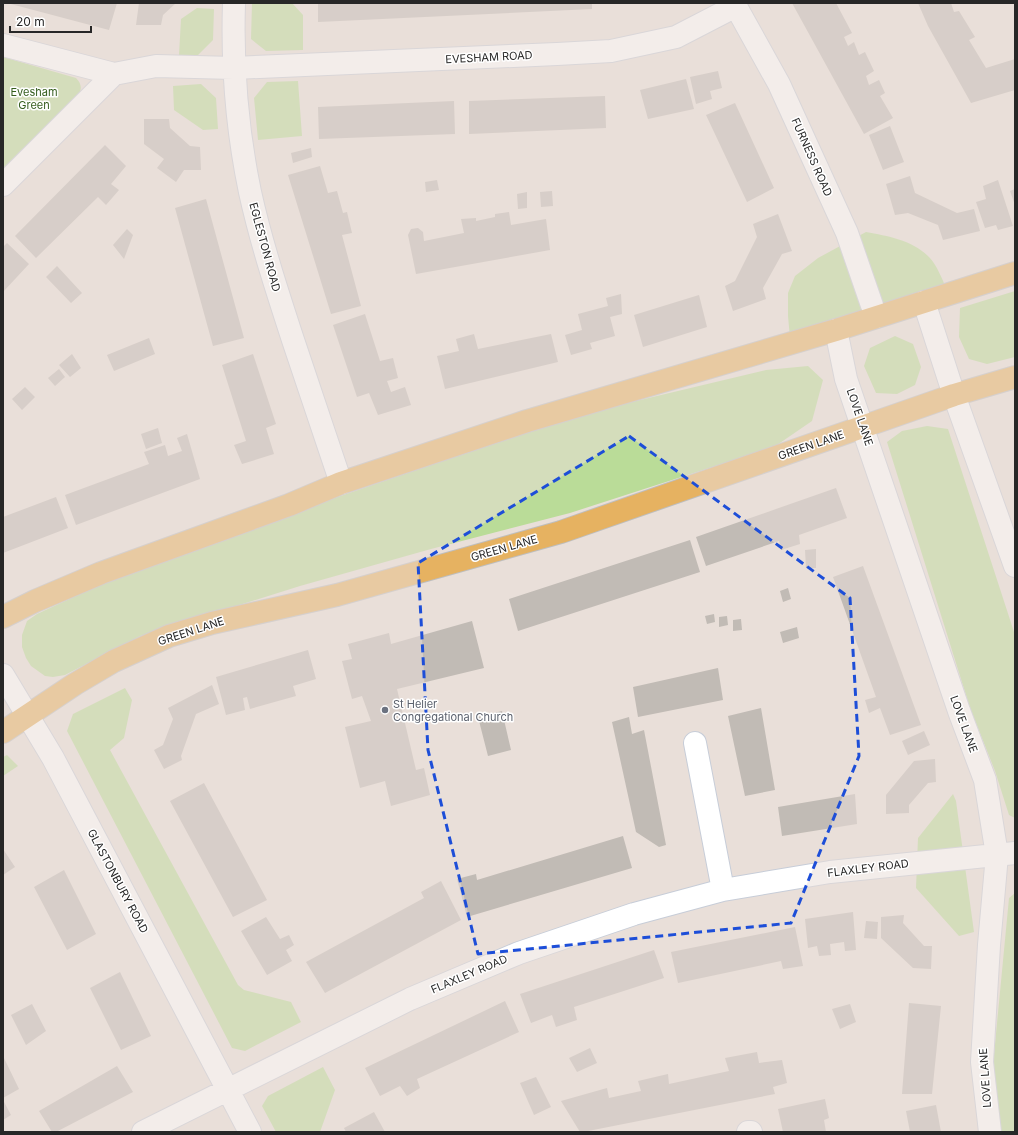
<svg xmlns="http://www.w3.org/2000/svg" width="1018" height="1135" font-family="Inter,sans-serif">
<rect width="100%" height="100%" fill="#e9dfd9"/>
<path fill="#badc98" d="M252,3h40l11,12v35l-37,1 -15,-12z
M197,8l17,1 -1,31 -15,15h-19l2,-36z
M3,57l73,21c6,6 6,11 2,18l-75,78z
M298,81l4,55 -44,4 -4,-42 13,-16z
M201,84l15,14 2,31 -15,1 -29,-20 -1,-24z
M866,232c22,4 46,8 63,25 8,8 13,22 18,33l-157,48 -2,-22v-23l7,-17 23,-18z
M1015,291v66l-28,7 -18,-5 -10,-22 1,-29z
M895,336l18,8 8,23 -6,18 -18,9 -21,-1 -12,-27 6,-18z
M808,366l15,14 -11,41 -38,26 -204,66 -139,36 -131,37 -160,50 -75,39 -12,2 -8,-1 -14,-10 -5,-8 -4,-11v-12l5,-14 10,-7 67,-31 190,-71 279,-96 193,-46z
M927,426l21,3 67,206v183l-6,-3 -14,-44 -25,-63 -83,-266 15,-11z
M125,688l7,12 -8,38 -14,12 128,235 6,5 47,12 10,20 -56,29 -13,-3 -165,-317 6,-17z
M7,755l11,11 -15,10v-19z
M953,794l3,7 18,131 -15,4 -43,-48 2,-50z
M1015,893v239h-14l-8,-67 16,-167z
M323,1067l12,23 -15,42h-44l-14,-26 6,-10z"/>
<path fill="#c1bbb5" d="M7,3h110l-8,27z
M139,3h37l-13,12 -2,10h-25z
M318,3h274v6l-274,13z
M792,3h44l16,30 -8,4 4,9 6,-4 5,13 6,-3 9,19 -8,5 3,9 10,-5 6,13 -5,3 13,22 -29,16z
M918,3h33l3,9 5,-1 16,26 -6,3 17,28 29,-9v31l-44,13 -43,-77z
M718,71l4,17 -12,3 2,8 -16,5 -6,-27z
M686,79l8,30 -46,10 -8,-29z
M605,96l1,32 -137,6v-33z
M454,101l1,33 -136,5 -1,-32z
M735,103l39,85 -27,14 -41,-87z
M144,119h25l1,9 20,18 10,1 1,23h-17l-8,12 -19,-14 7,-9 -20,-15z
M890,126l14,36 -21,8 -14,-35z
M105,145l21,21 -15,18 8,6 -13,15 -8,-8 -62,61 -21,-22z
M311,148l1,9 -19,6 -2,-10z
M320,166l8,27 9,-2 6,22 4,-1 5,21 -10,2 19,71 -30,8 -43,-139z
M910,176l5,17 42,20 17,-4 6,22 -37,9 -5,-15 -30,-12 -13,2 -9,-31z
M437,180l2,10 -13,2 -1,-10z
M998,180l15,46 -15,4 -2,-5 -11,3 -9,-26 10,-3 -3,-13z
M1015,189v16l-5,-14z
M552,191l1,15 -12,1 -1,-15z
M527,192v16l-9,1 -1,-15z
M206,199l38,139 -31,8 -38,-138z
M509,212l2,13 35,-6 4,31 -134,24 -8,-39 3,-6 7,-1 5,4 1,9 40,-8 -3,-14 15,-1v3l19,-4v-3z
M778,214l14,37 -10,3 -19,34 3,11 -33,12 -8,-25 10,-5 22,-44 -4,-13z
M127,229l6,6 -9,24 -11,-14z
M7,243l22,21 -26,28v-45z
M57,266l25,27 -11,10 -25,-26z
M621,294l1,20 -12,3 5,19 -25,7 2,6 -21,6 -6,-20 17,-5 -4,-16 30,-8 -2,-8z
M699,295l8,32 -64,20 -9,-32z
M365,314l15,47 13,-3 5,20 -11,3 4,11 14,-5 6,18 -33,10 -9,-22 -12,4 -24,-72z
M474,334l4,15 73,-15 7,28 -113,27 -8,-33 22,-5 -3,-12z
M149,338l6,16 -41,17 -7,-16z
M72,354l9,14 -11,9 -11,-12z
M253,354l23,70 -10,4 8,26 -32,10 -8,-19 12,-4 -24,-76z
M59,369l6,8 -10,9 -7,-8z
M25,387l10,10 -13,13 -10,-11z
M158,428l4,15 -16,6 -5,-15z
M187,434l13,45 -124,46 -11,-30 84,-31 -5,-12 21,-7 3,11 14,-5 -5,-13z
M836,488l11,30 -48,17 1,9 -19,6 -2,-9 -73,25 -10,-29z
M56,497l12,31 -65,25v-36z
M690,540l10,32 -182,59 -9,-32z
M816,549v19h-10l-1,-18z
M863,566l58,159 -31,10 -10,-27 -11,5 -4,-13 11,-3 -43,-120z
M788,588l3,11 -8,3 -3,-11z
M714,614l1,8 -8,2 -2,-8z
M727,616l1,9 -9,2v-10z
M741,619l1,11 -9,1v-11z
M472,621l12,47 -87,21 19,81 8,-2 6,27 -39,11 -6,-25 -25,7 -15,-61 26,-6 -9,-25 -10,3 -10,-38 10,-2 -4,-15 41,-11 2,11z
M797,627l2,11 -16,5 -3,-11z
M308,650l8,29 -23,7 3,10 -46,13 -3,-12 -4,1 2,12 -19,5 -10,-38z
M718,668l5,32 -85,17 -5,-30z
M212,685l7,19 -23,10 -15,42 1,4 -18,9 -10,-19 9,-5 10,-26 -5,-11z
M761,708l14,82 -30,6 -17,-80z
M502,711l9,39 -23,6 -10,-39z
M629,717l3,17 12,-4 22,115 -7,2 -23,-15 -24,-110z
M924,731l6,14 -22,10 -6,-14z
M935,759l1,23 -8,1 -19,22v8l-23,1v-19l28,-34z
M204,783l63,117 -34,17 -63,-116z
M855,794l2,30 -75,12 -4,-29z
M623,836l9,32 -165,49 -10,-38 19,-5 1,6z
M3,849l12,18 -12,8z
M64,870l32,64 -29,16 -33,-63z
M441,881l20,39 -136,73 -19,-31 118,-64 -3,-6z
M853,912l3,38 -11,1 -1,-9 -14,2 1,11 -12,1 -2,-10 -9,2 -3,-29z
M904,915l-1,8 21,23h8l-1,23 -18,-1 -32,-30v-21z
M266,917l14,22 9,-4 5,10 -8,5 6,11 -25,14 -26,-44z
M866,921l12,1 -1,17 -13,-1z
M795,927l8,39 -20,3 -2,-8 -103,22 -7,-31z
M654,950l10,28 -90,29 3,13 -21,7 -4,-12 -21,8 -11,-29z
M120,972l31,64 -30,14 -31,-62z
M505,1001l14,31 -102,47 3,9 -13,8 -7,-10 -20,10 -15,-28z
M909,1003l32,3 -9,88h-30z
M32,1004l14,27 -20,14 -15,-30z
M850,1004l6,18 -16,7 -8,-20z
M590,1048l7,15 -20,9 -8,-14z
M757,1052l2,11 23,-3 5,23 -14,4 2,7 -192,38h-3l-19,-31 46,-13 2,10 32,-7 -3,-10 30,-7 1,10 60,-13 -4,-13z
M3,1056l16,33 -16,9z
M117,1066l16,26 -77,40h-4l-13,-21z
M536,1077l15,30 -17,8 -14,-32z
M825,1099l4,19 -5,2 2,12h-43l-5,-23z
M3,1100l8,15 -8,5z
M936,1105l5,27h-31l-4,-21z
M374,1112l11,20h-39l-2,-4z"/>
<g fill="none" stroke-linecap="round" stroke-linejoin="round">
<defs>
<path id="minor" d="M234,3c-2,63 3,127 16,189 11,50 27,99 43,148 16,48 32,95 48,143
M734,3l45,81 68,149 29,84
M3,45l111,29 42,-8 78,2 323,-14 54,-3 65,-14 60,-31
M3,185l111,-111
M924,302l30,93 61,171
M836,330l10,49 113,332 26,69 12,75 -8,90 -7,117 8,70
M3,675l50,83 197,374
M695,743l28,147
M143,1132l267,-133 109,-46 115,-39 89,-24 107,-18 185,-19
M748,1132h3"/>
<path id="major" d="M3,617l32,-16 66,-28 188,-68 52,-22 186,-62 309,-91 179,-57
M3,732l72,-48 39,-23 55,-25 43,-13 125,-28 224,-63 393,-137 61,-18"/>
</defs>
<use href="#minor" stroke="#c7cdd8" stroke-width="24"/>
<use href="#major" stroke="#bebebe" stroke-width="24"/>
<use href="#minor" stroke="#fff" stroke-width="22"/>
<use href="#major" stroke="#e6b261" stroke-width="22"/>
</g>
<path d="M0 0H1018V1135H0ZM629,436l221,162 9,158 -68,167 -313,31 -50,-204 -10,-187z" fill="#e9dfd9" fill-opacity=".55" fill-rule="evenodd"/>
<path fill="none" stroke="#1d4ed8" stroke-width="3" stroke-dasharray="8 5" stroke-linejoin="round" d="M629,436l221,162 9,158 -68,167 -313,31 -50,-204 -10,-187z"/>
<circle fill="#6b7280" stroke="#fff" stroke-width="1.5" cx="385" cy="710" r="4"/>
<g text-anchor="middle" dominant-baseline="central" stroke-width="3" stroke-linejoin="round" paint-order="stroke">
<g font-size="11" fill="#272727" stroke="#fff">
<text transform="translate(489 57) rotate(-3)">EVESHAM ROAD</text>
<text transform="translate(812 157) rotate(66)">FURNESS ROAD</text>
<text transform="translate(265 247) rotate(75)">EGLESTON ROAD</text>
<text transform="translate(860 417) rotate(71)">LOVE LANE</text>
<text transform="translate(811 445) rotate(-19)">GREEN LANE</text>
<text transform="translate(504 548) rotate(-16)">GREEN LANE</text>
<text transform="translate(191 631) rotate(-18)">GREEN LANE</text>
<text transform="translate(964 724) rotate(70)">LOVE LANE</text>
<text transform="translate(868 868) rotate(-7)">FLAXLEY ROAD</text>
<text transform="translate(118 881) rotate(62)">GLASTONBURY ROAD</text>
<text transform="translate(469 974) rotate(-23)">FLAXLEY ROAD</text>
<text transform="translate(985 1078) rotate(-94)">LOVE LANE</text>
</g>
<g font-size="11" fill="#355d1e" stroke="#fff">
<text x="34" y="92">Evesham<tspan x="34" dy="13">Green</tspan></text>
</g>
<g font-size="11" fill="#5b616d" stroke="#fff" text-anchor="start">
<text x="393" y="704">St Helier<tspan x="393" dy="13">Congregational Church</tspan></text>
</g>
</g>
<rect width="1018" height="1135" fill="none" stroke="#272727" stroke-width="8"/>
<path d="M10 26v6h81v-6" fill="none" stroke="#272727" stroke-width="2"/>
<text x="16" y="26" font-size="12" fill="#272727" stroke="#ffffff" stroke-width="3" paint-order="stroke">20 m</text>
</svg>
